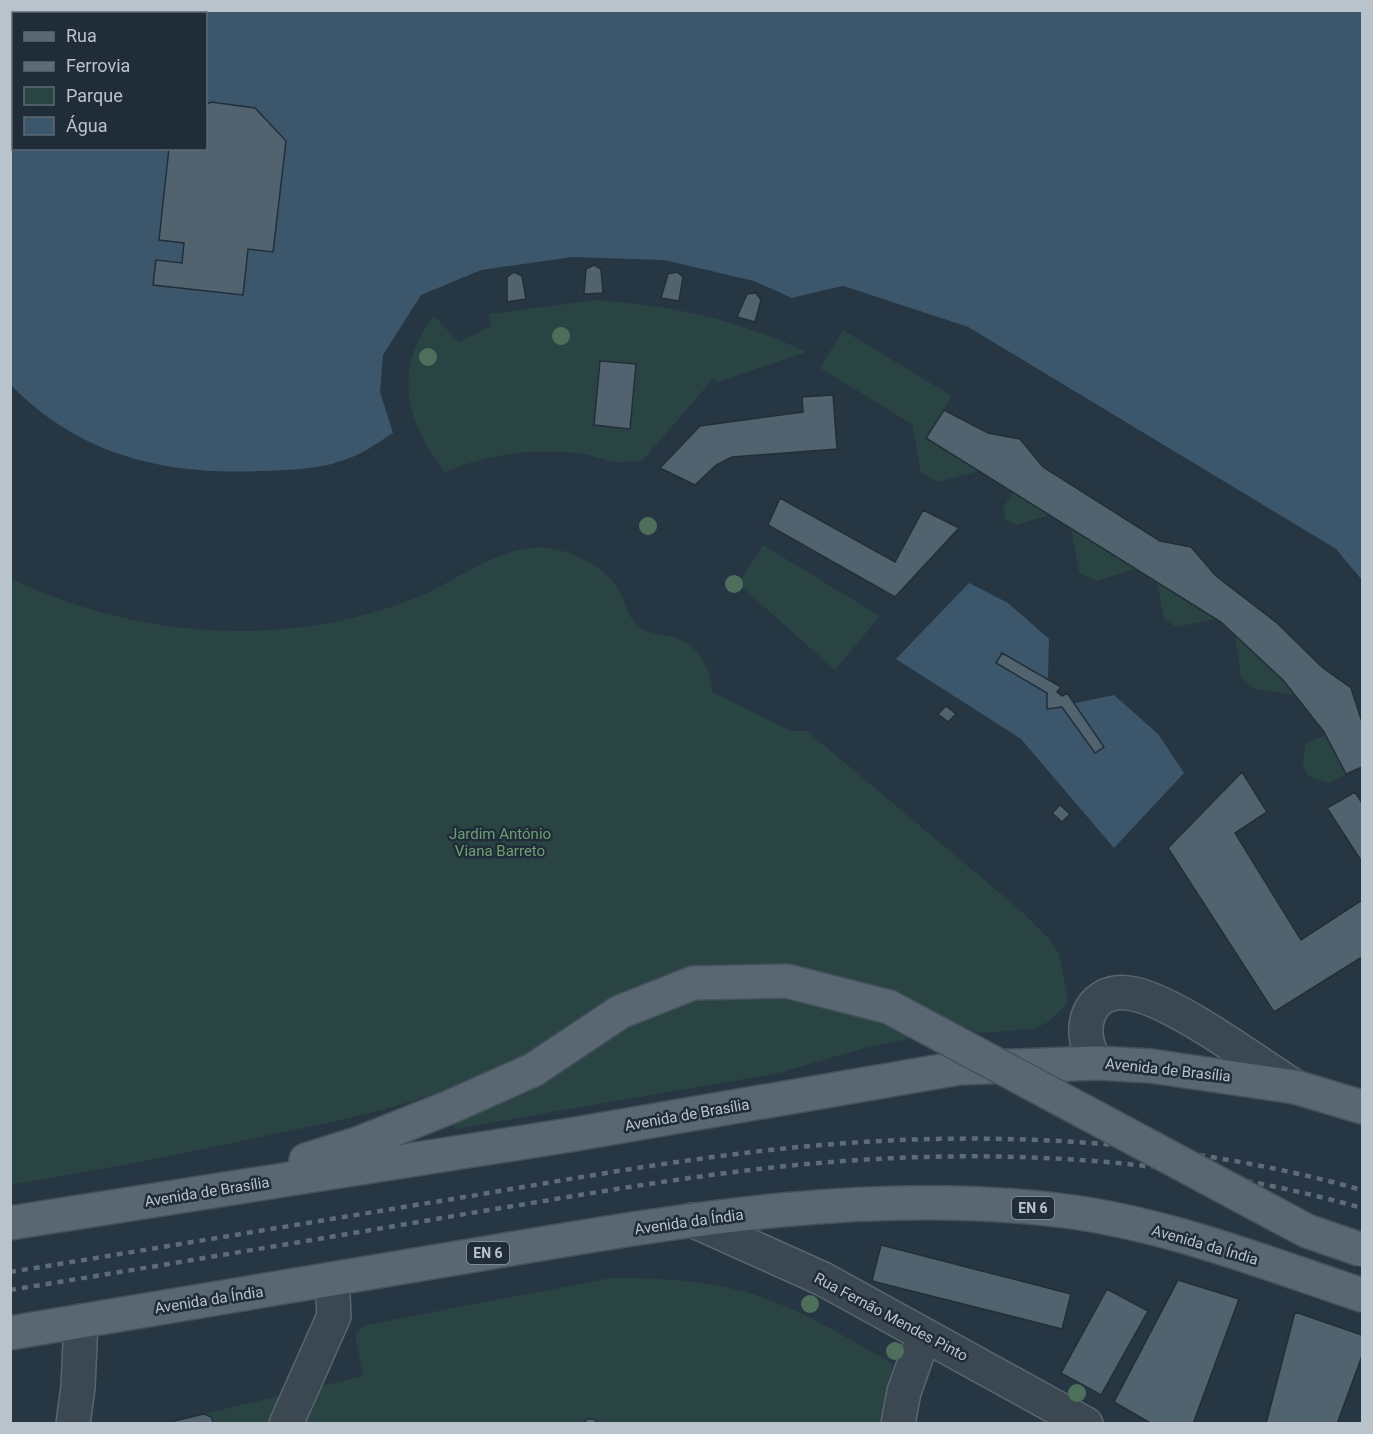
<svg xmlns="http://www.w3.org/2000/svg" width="1373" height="1434" font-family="Roboto,sans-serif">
<rect width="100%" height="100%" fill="#273643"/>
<path fill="#294443" d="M597,300c76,6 140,19 209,52l-88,30 -5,-3 -71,82c-9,0 -19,2 -28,1 -11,-2 -21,-7 -32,-8 -52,-6 -89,-1 -137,18 -39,-49 -53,-103 -11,-156l25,26 32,-16 -2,-12z
M843,330l109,66 -26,42 53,33 -41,11 -17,-9 -9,-49 -92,-56z
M1013,492l37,23 -34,10 -11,-6 -2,-11z
M1071,528l65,41 -39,12 -18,-8z
M763,545l117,71 -45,54 -97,-86z
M544,547c27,4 58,17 74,42 6,10 9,24 16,33 9,11 26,12 38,15 24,5 41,33 40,55l79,39h16l213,179 30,30 9,14 9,44 -3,8 -17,16 -14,7 -56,4 -12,-6 -101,21 -86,25 -324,56 -17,-36c-58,20 -117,31 -177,44 -83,18 -166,34 -250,48v-606c123,58 270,71 399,21 45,-17 85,-53 134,-53z
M1157,582l58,37 -39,8 -12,-8z
M1235,634l48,46 12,15 -41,-6 -13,-12z
M1325,735l21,39 -17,9 -21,-7 -5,-11 2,-21z
M611,1278c49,0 103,2 150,19 47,16 89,43 132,67l-12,59 -667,1 -3,-7 -7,-3 159,-38 -8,-42 10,-9z"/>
<path fill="#3c576b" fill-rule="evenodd" d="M11,11h1351v569l-26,-31 -368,-222 -125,-41 -51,12 -38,-17 -90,-21 -92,-3 -91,13 -60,25 -38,60 -3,37 13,41c-17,11 -32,22 -52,28 -25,9 -54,9 -81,10 -95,4 -180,-15 -249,-86zM14,14h192v134h-192z
M969,583l39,20 41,36 -2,70 67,-14 44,39 26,39 -70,75 -93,-109 -125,-80z"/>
<path fill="#273643" d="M843,286l125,41 368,222 26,34 -28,-32 -367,-221 -124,-41 -47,11 -4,-2z"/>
<path fill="#526370" stroke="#222f3a" stroke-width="1.5" d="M211,102l44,6 31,33 -13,111 -25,-3 -5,46 -90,-10 3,-25 26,3 2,-20 -25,-3 10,-92h37v-43z
M594,265l7,4 2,24 -19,1 2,-25z
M514,272l8,4 4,23 -19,3v-25z
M677,272l6,5 -4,24 -18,-3 7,-24z
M756,293l5,7 -6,22 -18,-5 10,-23z
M600,361l36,3 -6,65 -36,-4z
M833,395l4,54 -105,8 -16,8 -21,20 -35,-17 40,-42 103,-14 -1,-15z
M944,410l44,23 32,6 23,28 117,74 31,6 25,29 61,47 46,45 28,20 11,34v45l-16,7 -22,-42 -41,-52 -62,-58 -295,-184z
M780,498l115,64 28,-52 36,18 -64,69 -127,-72z
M1002,653l59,34 -4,5 5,4 5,-3 37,54 -9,6 -33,-46 -15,2v-16l-51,-30z
M946,706l10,8 -8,8 -10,-8z
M1242,772l25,40 -32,21 66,107 61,-40v57l-88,55 -106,-164z
M1355,792l7,11v59l-35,-54z
M1060,805l10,9 -8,8 -10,-9z
M881,1245l190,49 -9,35 -190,-48z
M1178,1280l61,19 -46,125h-41l-38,-22z
M1107,1289l41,22 -47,84 -40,-22z
M1295,1312l67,23v21l-25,68h-71z
M204,1414l7,3 3,7h-52z
M587,1419h6l7,5h-17z"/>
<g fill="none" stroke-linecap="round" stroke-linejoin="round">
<defs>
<path id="minor" d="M1097,1063c-22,-29 -11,-75 31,-70 41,4 129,70 167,94
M692,1220l131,59 263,145
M73,1424l5,-37 3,-66
M286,1424l48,-108 -2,-37
M898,1424l6,-32 20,-57"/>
<path id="major" d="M306,1160l51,-16 93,-37
M10,1223l566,-89 383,-66 138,-5 54,3 144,21 67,20
M10,1333c157,-26 314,-52 471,-79 190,-32 382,-67 576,-44 105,12 206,52 305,85"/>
</defs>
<use href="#minor" stroke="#596670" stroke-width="36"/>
<use href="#major" stroke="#45515c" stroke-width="36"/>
<use href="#minor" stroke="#3b4852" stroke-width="33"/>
<use href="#major" stroke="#596772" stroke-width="33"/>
<path stroke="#5d6c79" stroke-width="4.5" stroke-dasharray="6 6" stroke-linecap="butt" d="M10,1272c154,-25 308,-51 461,-76 99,-17 199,-35 299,-46 198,-22 400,-14 592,40
M10,1290c154,-25 308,-51 461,-77 129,-21 258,-45 388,-53 169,-11 340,2 503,48"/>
<defs>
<path id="major-bridge" d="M450,1107l83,-37 87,-58 73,-29 94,-2 102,26 418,224 55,19"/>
</defs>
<use href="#major-bridge" stroke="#45515c" stroke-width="36" stroke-linecap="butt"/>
<use href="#major-bridge" stroke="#596772" stroke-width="33"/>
</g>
<g fill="#4f6f5d">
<circle cx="561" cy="336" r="9"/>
<circle cx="428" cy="357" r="9"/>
<circle cx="648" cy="526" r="9"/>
<circle cx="734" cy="584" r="9"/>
<circle cx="810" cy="1304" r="9"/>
<circle cx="895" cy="1351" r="9"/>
<circle cx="1077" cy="1393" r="9"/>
</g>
<g text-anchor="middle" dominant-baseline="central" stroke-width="5" stroke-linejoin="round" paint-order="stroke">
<g fill="#202d38" stroke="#8a96a0" stroke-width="1.5">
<rect x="1012" y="1197" width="42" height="22" rx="4.5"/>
<rect x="467" y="1242" width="42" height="22" rx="4.5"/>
</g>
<g font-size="14" font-weight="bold" fill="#b8c3cc">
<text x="1033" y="1208">EN 6</text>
<text x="488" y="1253">EN 6</text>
</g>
<g font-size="15" fill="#6f9d73" stroke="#202d38">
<text x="500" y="834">Jardim António<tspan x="500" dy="17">Viana Barreto</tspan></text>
</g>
<g font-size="15" fill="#b8c3cc" stroke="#202d38">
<text transform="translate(1168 1070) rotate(6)">Avenida de Brasília</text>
<text transform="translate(687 1115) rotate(-10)">Avenida de Brasília</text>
<text transform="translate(207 1192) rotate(-9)">Avenida de Brasília</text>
<text transform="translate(689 1222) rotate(-8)">Avenida da Índia</text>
<text transform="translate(1205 1245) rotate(16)">Avenida da Índia</text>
<text transform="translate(209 1300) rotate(-9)">Avenida da Índia</text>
<text transform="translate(891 1317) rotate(28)">Rua Fernão Mendes Pinto</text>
</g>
</g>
<rect width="1373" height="1434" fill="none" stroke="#b8c3cc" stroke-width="24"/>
<rect x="12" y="12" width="195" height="138" fill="#202d38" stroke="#5d6973" stroke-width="1.5"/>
<rect x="24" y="32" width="30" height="9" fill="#596772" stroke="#5d6973" stroke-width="1.5"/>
<text x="66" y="42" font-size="18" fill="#b8c3cc">Rua</text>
<rect x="24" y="62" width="30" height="9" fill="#5d6c79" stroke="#5d6973" stroke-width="1.5"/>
<text x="66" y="72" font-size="18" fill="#b8c3cc">Ferrovia</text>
<rect x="24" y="87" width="30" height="18" fill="#294443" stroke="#5d6973" stroke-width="1.5"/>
<text x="66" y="102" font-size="18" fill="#b8c3cc">Parque</text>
<rect x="24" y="117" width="30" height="18" fill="#3c576b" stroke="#5d6973" stroke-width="1.5"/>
<text x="66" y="132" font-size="18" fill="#b8c3cc">Água</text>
</svg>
